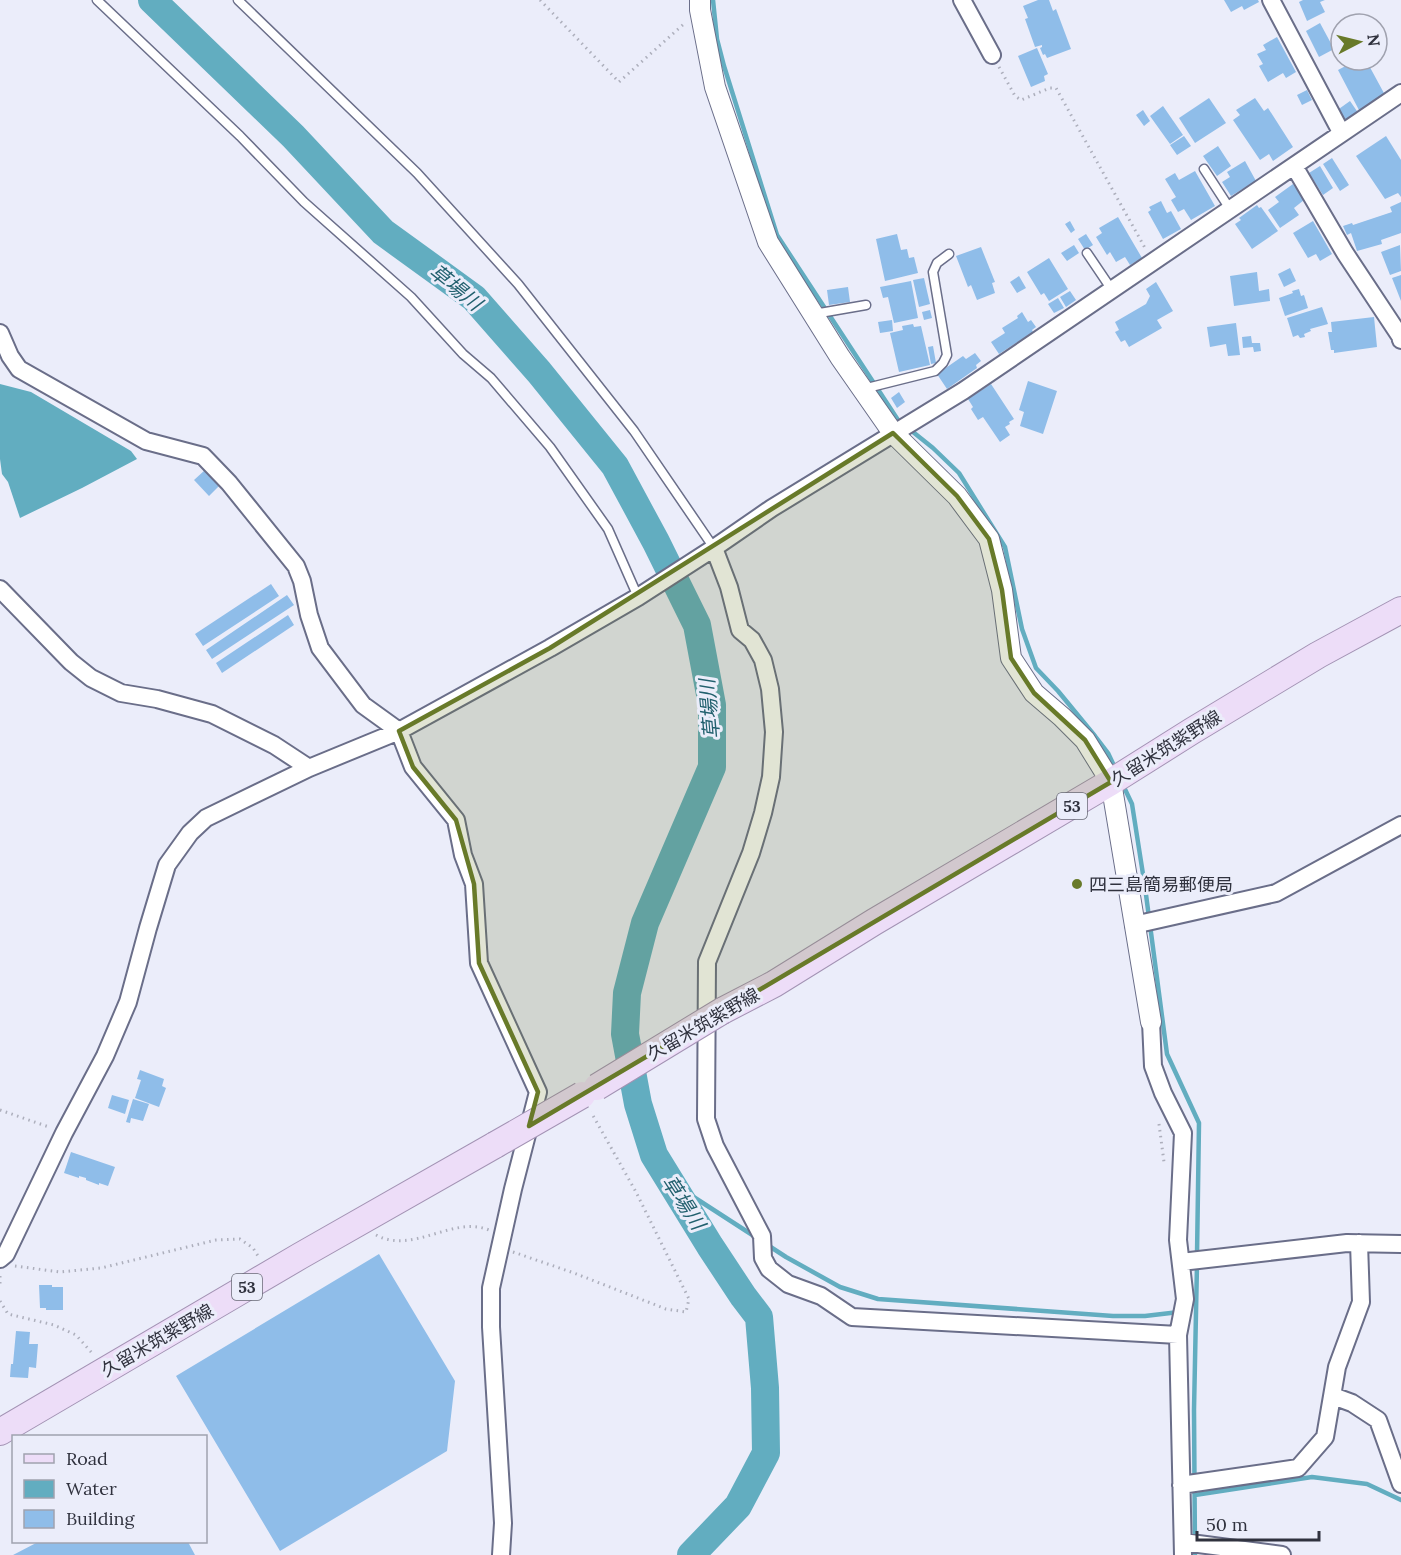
<svg xmlns="http://www.w3.org/2000/svg" width="1401" height="1555" font-family="Lora,'Noto Sans JP',serif">
<rect width="100%" height="100%" fill="#ebedfa"/>
<path fill="#62adc0" d="M0,384l31,8 100,59 6,8 -55,29 -62,30 -12,-36 -6,-8 -2,-15z"/>
<g fill="none" stroke-linecap="round" stroke-linejoin="round">
<path stroke="#62adc0" stroke-width="4.5" d="M713,0l4,39 7,27 53,169 121,185 35,28 26,25 46,74 17,82 14,39 22,23 37,45 13,17 8,17
M1122,783l10,21 13,83 22,167 32,69 -2,132
M672,1183l85,55
M766,1244l20,13 54,30 38,12 235,17h32l34,-4
M1195,1495l117,-18 55,7 34,16
M1195,1555l-1,-145 3,-146"/>
<path stroke="#62adc0" stroke-width="28" d="M152,0l141,136 90,96 91,66 65,74 76,94 41,76 41,83 15,80v62l-67,156 -18,70 -2,41 13,70 16,51 56,91 33,50 16,21 6,71 1,65 -28,53 -47,49"/>
</g>
<path fill="#8fbde9" d="M1038,0h11l4,11 3,-2 15,40 -24,9 -2,-4 -2,1 -3,-7 2,-1v-2l-7,2 -10,-28 3,-1 -5,-12z
M1224,0h34l1,2 -15,8 -2,-4 -11,6z
M1303,0h22l-5,2 5,10 -18,9 -8,-19z
M1320,23l14,26 -15,8 -13,-26z
M1341,34v16l-2,1 -7,-13z
M1277,37l19,35 -10,6 -3,-5 -15,9 -9,-16 4,-2 -6,-10 9,-4 -3,-5z
M1037,48l11,26 -4,2 1,5 -14,6 -13,-31z
M1357,60h9l19,35 -25,17 -22,-42z
M1307,90l5,10 -10,5 -5,-10z
M1209,98l17,25 -31,20 -16,-25z
M1255,98l9,13 4,-3 25,39 -20,14 -4,-7 -9,6 -27,-40 7,-5 -4,-5z
M1350,101l9,13 -13,10 -10,-13z
M1163,106l20,29 -13,9 -20,-28z
M1143,110l7,11 -6,5 -8,-11z
M1184,136l7,10 -14,9 -7,-10z
M1386,136l15,24v37l-3,-4 -13,6 -29,-43z
M1218,146l13,20 -14,10 -14,-20z
M1332,158l17,27 -9,6 -17,-27z
M1245,161l11,20 -25,15 -9,-14 8,-5 -3,-5z
M1320,166l13,22 -10,7 -14,-22z
M1195,171l20,35 -24,14 -7,-11 -6,3 -7,-12 5,-3 -11,-18 10,-6 4,7z
M1293,184l11,16 -10,8 5,7 -19,13 -12,-18 11,-8 -4,-5z
M1161,201l6,12 4,-2 10,18 -18,10 -15,-27 3,-2 -2,-3z
M1401,202v31l-20,7 1,4 -25,7 -6,-18 -4,2 -4,-9 9,-3 1,2 39,-13 -2,-5z
M1257,205l2,3 2,-1 17,24 -26,18 -17,-25 6,-4 -2,-2z
M1118,217l24,41 -12,7 -5,-8 -9,5 -6,-10 -3,3 -11,-18 6,-4 -3,-5z
M1070,221l5,9 -4,3 -6,-9z
M1313,221l19,33 -12,7 -4,-7 -8,4 -15,-25z
M897,234l4,16 6,-1 2,9 5,-1 4,16 -33,8 -9,-42z
M1086,234l7,11 -8,5 -7,-11z
M1074,245l5,8 -12,8 -6,-8z
M1400,245l1,26 -11,4 -9,-23z
M981,247l14,35 -3,1 3,10 -18,7 -6,-15 -3,2 -12,-31z
M1049,258l19,31 -19,12 -5,-8 -3,2 -14,-23z
M1290,268l6,13 -12,6 -6,-13z
M1257,272l2,19 10,-2 1,12 -36,5 -4,-30z
M1401,275v26l-9,-23z
M1019,276l7,12 -9,5 -7,-11z
M924,278l6,26 -11,3 -6,-27z
M911,281l7,37 -24,5 -6,-26 -5,1 -3,-11z
M1156,282l17,29 -16,9 5,8 -33,19 -4,-7 -4,2 -6,-10 4,-2 -4,-8 31,-18 4,-8 -4,-7z
M848,287l2,15 -21,3 -2,-15z
M1299,289l2,7 3,-1 4,13 -23,8 -6,-18 14,-5 -1,-2z
M1070,291l6,9 -10,7 -6,-10z
M1058,298l6,10 -10,5 -6,-9z
M1322,307l6,17 -18,5 1,2 -7,3 1,3 -5,1 -2,-3 -5,2 -6,-19z
M930,310l2,8 -8,2 -2,-8z
M1022,312l6,10 3,-2 5,7 -4,3 1,2 -34,22 -8,-12 14,-9 -3,-5 16,-10 -1,-2z
M1374,317l3,30 -43,6v-3h-3l-3,-18h4l-1,-10z
M892,320l1,11 -13,2 -2,-11z
M1236,323l4,32 -12,1 -2,-12 -16,3 -3,-20z
M913,324l1,3 7,-1 9,39 -31,7 -9,-39 13,-3 -1,-4z
M1251,336l1,7h8l1,8 -7,1 -1,-5 -10,1 -1,-11z
M933,346l3,17 -5,1 -3,-17z
M975,353l6,8 -5,4 1,3 -30,21 -10,-15 26,-18 3,3z
M1028,381l29,10 -14,43 -23,-8 4,-14 -5,-2z
M991,384l23,35 -5,3 1,2 -5,3 5,8 -10,7 -17,-25 -5,3 -7,-11 2,-2 -5,-8z
M899,392l6,10 -8,6 -6,-10z
M205,470l15,15 -11,11 -15,-16z
M271,584l8,12 -76,50 -8,-12z
M287,595l7,10 -82,54 -6,-9z
M288,615l6,10 -72,48 -6,-10z
M140,1070l24,9 -2,7 4,2 -7,19 -24,-9 6,-18 -4,-1z
M112,1095l17,5 -4,14 -17,-6z
M133,1099l16,5 -6,17 -12,-3 -1,5 -4,-1z
M71,1152l44,15 -7,19 -9,-3v2l-13,-5v-2l-7,-2v2l-15,-5z
M379,1254l76,127 -8,70 -167,100 -104,-175z
M39,1285h13v2h11v23h-17v-2h-6z
M16,1331l14,1 -1,12h9l-2,24 -7,-1 -1,11 -18,-1 1,-13h2z
M38,1542h150l7,13h-182z"/>
<g fill="none" stroke-linecap="round" stroke-linejoin="round">
<defs>
<path id="service" d="M97,0l143,136 64,66 107,95 52,57 28,24 59,69 58,82 30,68
M238,0l179,173 101,111 116,147 80,117
M1204,169l26,40
M1087,253l25,37
M814,314l52,-9
M863,389l72,-18 8,-8 4,-8 -14,-83 4,-9 12,-9"/>
<path id="minor" d="M962,0l30,55
M1271,0l70,132
M1294,166l51,87 55,83 1,4
M0,333l10,23 9,13 127,72 57,15 26,27 67,83 6,15 7,34 11,33 43,57 36,26 14,36 43,53 7,35 11,29 5,79 59,129 -25,97 -22,99v39l12,196 -2,32
M714,548l15,39 11,43 12,10 11,20 7,29 4,43 -3,45 -8,36 -12,40 -44,109 -1,157 9,27 47,90 1,22 6,11 19,15 33,12 31,21 326,18
M0,589l71,73 20,16 30,15 36,6 55,15 62,31 35,23
M1134,925l142,-32 125,-68
M1151,1022l2,44 10,27 20,40 -5,107 7,59 -7,36 5,220
M0,1259l6,-5 58,-121 41,-77 23,-54 20,-74 19,-63 23,-32 16,-15 103,-50 90,-37 151,-83 88,-51 76,-49 58,-40 191,-117 438,-298
M1181,1262l166,-19 54,1
M1333,1396l19,7 26,17 23,64
M1181,1485l117,-17 27,-31 12,-70 24,-65 -2,-59
M1183,1542l99,13"/>
<path id="tertiary" d="M700,0v10l15,77 53,155 72,115 53,76 64,63 32,43 13,51 9,68 23,35 28,24 23,23 26,42 40,240"/>
<path id="primary" d="M722,1011l52,-27 100,-62 237,-140 81,-51 126,-76 83,-45
M0,1432l300,-176 195,-111"/>
</defs>
<use href="#service" stroke="#6a6e89" stroke-width="11"/>
<use href="#minor" stroke="#6a6e89" stroke-width="20"/>
<use href="#tertiary" stroke="#6a6e89" stroke-width="22"/>
<use href="#primary" stroke="#a393b4" stroke-width="28"/>
<path stroke="#adafbc" stroke-width="3" stroke-dasharray="1.5 4.5" stroke-linecap="butt" d="M540,0l79,82 66,-59
M999,67l16,29 6,4 29,-12h6l89,160
M0,1110l49,17
M1159,1124l5,38
M376,1235c37,20 77,-20 113,-5
M513,1252l61,21 92,36 20,3 3,-13 -53,-107 -45,-80
M15,1266l45,6 41,-4 115,-28 24,-1 13,9 5,8
M0,1276v10
M0,1301l8,13 46,11 22,10 16,18"/>
<use href="#service" stroke="#fff" stroke-width="8"/>
<use href="#minor" stroke="#fff" stroke-width="16"/>
<use href="#tertiary" stroke="#fff" stroke-width="20"/>
<use href="#primary" stroke="#edddf8" stroke-width="26"/>
<defs>
<path id="primary-bridge" d="M597,1087l125,-76
M495,1145l87,-50"/>
</defs>
<use href="#primary-bridge" stroke="#a393b4" stroke-width="28" stroke-linecap="butt"/>
<use href="#primary-bridge" stroke="#edddf8" stroke-width="26"/>
</g>
<path fill="#687a29" fill-opacity="0.2" stroke="#687a29" stroke-width="4.5" stroke-linejoin="round" d="M893,433l64,63 32,43 13,51 9,68 23,35 51,47 26,42 -582,344 9,-34 -59,-129 -5,-79 -18,-64 -43,-53 -14,-36 151,-83z"/>
<circle fill="#687a29" stroke="#ebedfa" stroke-width="2" cx="1077" cy="884" r="6"/>
<g text-anchor="middle" dominant-baseline="central" stroke-width="6" stroke-linejoin="round" paint-order="stroke">
<g fill="#ebedfa" stroke="#686a76" stroke-width="1.5">
<rect x="1057" y="793" width="30" height="26" rx="4.5"/>
<rect x="232" y="1274" width="30" height="26" rx="4.5"/>
</g>
<g font-size="16" font-weight="bold" fill="#30323e">
<text x="1072" y="806">53</text>
<text x="247" y="1287">53</text>
</g>
<g font-size="18" fill="#30323e" stroke="#ebedfa">
<text transform="translate(1166 748) rotate(-32)">久留米筑紫野線</text>
<text transform="translate(703 1024) rotate(-30)">久留米筑紫野線</text>
<text transform="translate(157 1340) rotate(-30)">久留米筑紫野線</text>
</g>
<g font-size="18" fill="#30323e" stroke="#ebedfa" text-anchor="start">
<text x="1089" y="884">四三島簡易郵便局</text>
</g>
<g font-size="20" font-style="italic" fill="#22606e" stroke="#ebedfa">
<text transform="translate(456 287) rotate(39)">草場川</text>
<text transform="translate(709 709) rotate(-95)">草場川</text>
<text transform="translate(684 1202) rotate(57)">草場川</text>
</g>
</g>
<rect x="12" y="1435" width="195" height="108" fill="#ebedfa" stroke="#a0a2af" stroke-width="1.5"/>
<rect x="24" y="1454" width="30" height="9" fill="#edddf8" stroke="#a0a2af" stroke-width="1.5"/>
<text x="66" y="1465" font-size="18" fill="#30323e">Road</text>
<rect x="24" y="1480" width="30" height="18" fill="#62adc0" stroke="#a0a2af" stroke-width="1.5"/>
<text x="66" y="1495" font-size="18" fill="#30323e">Water</text>
<rect x="24" y="1510" width="30" height="18" fill="#8fbde9" stroke="#a0a2af" stroke-width="1.5"/>
<text x="66" y="1525" font-size="18" fill="#30323e">Building</text>
<g transform="translate(1359 42) rotate(83)"><circle r="28" fill="#ebedfa" stroke="#a0a2af" stroke-width="1.5"/>
<path d="M0-4.5L10 22L0 15L-10 22Z" fill="#687a29"/>
<text y="-9" font-size="16" font-weight="bold" text-anchor="middle" fill="#30323e">N</text>
</g>
<path d="M1197 1531v9h122v-9" fill="none" stroke="#30323e" stroke-width="3"/>
<text x="1206" y="1531" font-size="18" fill="#30323e" stroke="#ebedfa" stroke-width="4.5" paint-order="stroke">50 m</text>
</svg>
